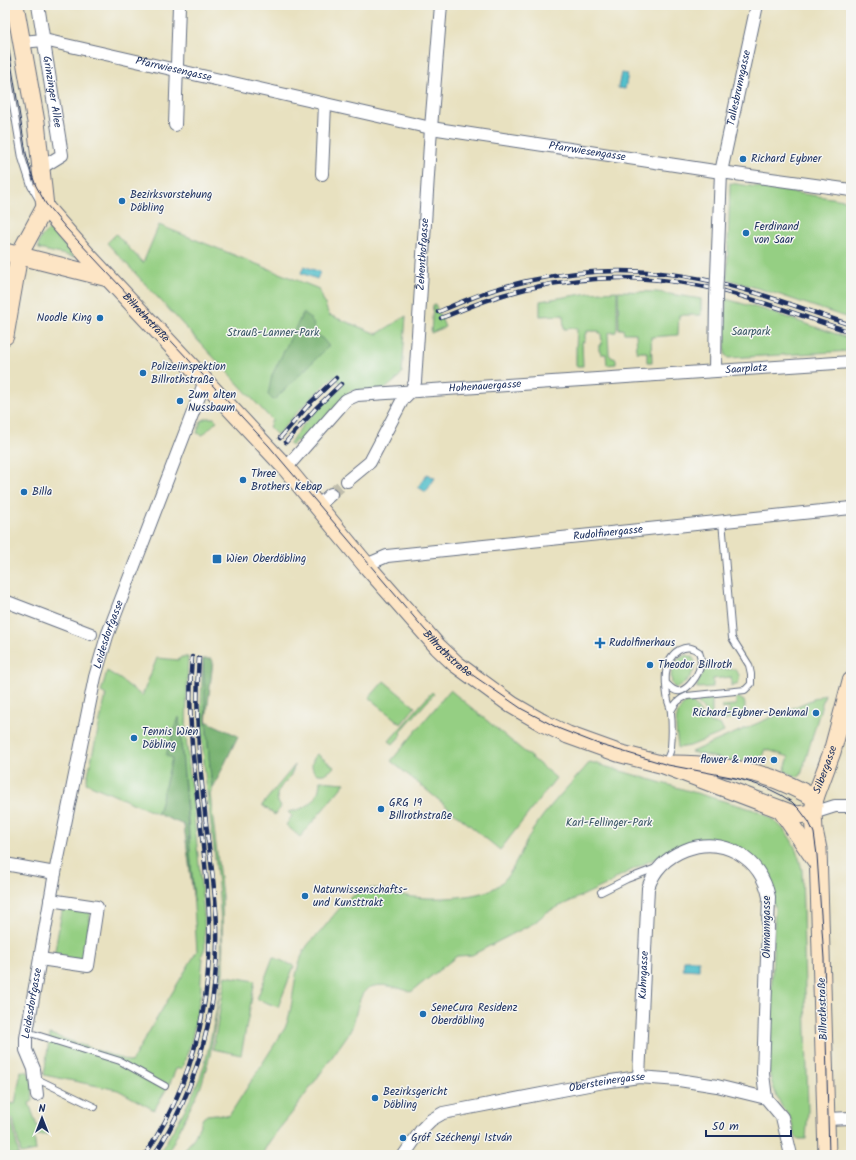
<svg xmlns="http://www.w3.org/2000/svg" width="856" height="1160" font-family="Kalam,sans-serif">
<rect width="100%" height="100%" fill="#f6f6f2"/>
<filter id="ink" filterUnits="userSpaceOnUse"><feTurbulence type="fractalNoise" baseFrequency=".025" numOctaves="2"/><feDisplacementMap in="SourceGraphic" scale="8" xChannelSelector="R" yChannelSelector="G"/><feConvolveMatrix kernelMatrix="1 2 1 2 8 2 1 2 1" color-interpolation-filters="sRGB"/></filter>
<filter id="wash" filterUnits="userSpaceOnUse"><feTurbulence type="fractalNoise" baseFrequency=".012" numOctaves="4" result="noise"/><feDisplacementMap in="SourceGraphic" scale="16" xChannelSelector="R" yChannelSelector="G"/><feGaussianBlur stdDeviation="0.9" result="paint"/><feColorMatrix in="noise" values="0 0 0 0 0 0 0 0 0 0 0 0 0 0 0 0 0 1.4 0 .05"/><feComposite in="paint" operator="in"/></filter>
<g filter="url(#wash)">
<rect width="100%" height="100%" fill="#e8e1c0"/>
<path fill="#95cf83" stroke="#587f70" d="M730,183l121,18v118l-71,-24 -53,-16z
M159,225l160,64 10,26 48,19 29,-18 -4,57 -6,7 -11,9 -35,2 -49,52 -5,-3 -4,6 -3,-2c14,-23 36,-40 54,-58l-9,-10 -33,32 -24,27 -8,-8 3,-7 -165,-177 9,-9 27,29z
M50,230l24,25v2l-35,-8c-3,-6 4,-17 11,-19z
M617,291v38l-1,1v2l-8,1 1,21 2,3 5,2v5l-9,1 -1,-11h-5v-3h-2v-6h3l-1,-12h-2v-2h-12v3h-2v7l-3,1 1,24h-7v-17l1,-21 -13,1 -1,-14 -23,1v-15l49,-8z
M618,291l39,1 44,7v16h-22l-1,20 -27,2 1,25h-5v-10h-10l-1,-19h-12l-1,-4h-4z
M726,299l39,11 86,29v12l-123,7 -3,-4z
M435,304l10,23 -14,6 2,-28z
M207,418h7l3,3 -14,14 -6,-2 4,-12z
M687,655l5,2c2,2 3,5 3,9 -1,8 -11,20 -19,22l-3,-2c-5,-12 1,-28 14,-31z
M181,657h7l-2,73h-3v4l3,4 18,176 1,34 -4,9 2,1c-1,11 -3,23 -2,34l-10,51 -9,25 -6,1 -6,14 -16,27 -36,-20 -74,-15 6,-41 81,28 66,-111 -9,-133 -9,-99 -13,36 6,3 -14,56 -72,-31 20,-88 -5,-3 6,-21 13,8 22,17 15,-38 22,2z
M203,659l3,62 6,69 -2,4 12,102 1,76 -13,83 -9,31 -34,69h-9c16,-26 32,-52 43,-80 6,-16 9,-35 13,-52 3,-17 7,-34 7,-51 4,-80 -15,-158 -19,-238 -1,-25 -1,-50 1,-75z
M708,662h5l1,7h20c5,4 7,8 4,14l-7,3v-9l-18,2v8l-16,1c-1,-6 9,-18 11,-26z
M384,681l31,26 -14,17 -32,-26z
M450,690l106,88 -56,72 -109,-89z
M432,692l2,2 -34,38 2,2 -9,10 -4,-3z
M825,694l-24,81 -3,2 -14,-6 5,-14 -24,-8 -5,14 -15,-4 -5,4 -49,-11z
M736,696l8,5c5,13 -10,16 -19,20v-7l5,-3 -2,-3 -5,1 -1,-3 14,-1z
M712,699v20h-1l-13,-16 2,-3z
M687,702c14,-2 11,25 33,22l4,8 -34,14 -12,2c-1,-16 -7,-35 9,-46z
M317,754l17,13c-15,17 -30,1 -17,-13z
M590,762l168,49c27,13 38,31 44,59l6,241 -2,28h-7c-7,-4 -5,-12 -8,-19 -2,-5 -6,-9 -9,-13 -7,-14 -12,-27 -14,-42l7,-158 -31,-56 -64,-5 -66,33 -2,3 -65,30 -13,11 -62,32 -15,1 -46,36c-12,-4 -32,-11 -44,-3 -11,8 -10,32 -18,44 -19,27 -38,54 -57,80 -10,13 -23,26 -30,42h-81l14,-19 8,-18 4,-3 9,-1 13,2 56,-88c11,-26 6,-57 22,-82 4,-6 10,-10 14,-15 13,-15 26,-37 47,-42 12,-3 27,5 39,7 21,4 70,3 89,-9 19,-12 27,-45 41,-63 15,-22 36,-42 53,-62z
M295,765l-5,12 -8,8 -5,9 1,8 3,5 -6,8 -13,-10z
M320,781l25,2 -45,54 -14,-12 6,-9 -4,-4c18,-3 31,-10 32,-31z
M63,905l28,5 -7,50 -30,-4z
M273,957l21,9 -16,41 -21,-8z
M226,976l29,5 -14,74 -28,-6z
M21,1071l7,1 4,9 1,20 -4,2 8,23 8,-2 4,10 -15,2 2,15 -15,3 -8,-36h-2l8,37h-14v-53l10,2z"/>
<path fill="#78b271" stroke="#4a7068" d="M303,313c6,3 8,6 11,12h-1l5,11h2l8,9v2l-53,52 -2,1 -5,-5 4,-20z
M203,659h8l2,2 -7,60 32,15 -26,54 -6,-69z
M179,717l15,185 -10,-77 -26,-11 14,-56 -6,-3z"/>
<path fill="#52bfcb" stroke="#367794" d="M621,73l7,1 -3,15 -7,-1z
M304,266l16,6 -3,7 -16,-6z
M427,474l8,4 -9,14 -8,-5z
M684,960h15v10l-16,-1z"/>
</g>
<g filter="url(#ink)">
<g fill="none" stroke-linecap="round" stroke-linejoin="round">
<path stroke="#bfbdac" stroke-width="12" stroke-dasharray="12 6" stroke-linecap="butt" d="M331,494l16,-13"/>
<defs>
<path id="lane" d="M5,57l17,101 9,28 7,12
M671,711c4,-8 8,-12 16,-15l58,-6 6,-6v-10l-2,-9 -17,-27 -10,-117
M665,764c2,-6 6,-12 6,-17 1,-11 1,-23 0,-34 0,-5 -2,-8 -3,-12 -3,-17 -6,-41 11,-51 8,-4 13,-3 20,2 2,5 3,10 1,15 -2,8 -11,22 -20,24 -5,1 -9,-3 -13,-7
M601,892l26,-13 29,-11
M27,1032l93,29 45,25
M35,1078l60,29"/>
<g id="street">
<path id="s1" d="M38,5l24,150 -21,13"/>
<path id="s2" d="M22,42l22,-2 387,88 290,44 130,18"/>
<path d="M175,125l4,-120"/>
<path d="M322,174l3,-70"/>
<path id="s3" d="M717,276l4,-104 36,-167"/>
<path d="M715,371l1,-74"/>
<path id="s4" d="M286,468l60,-68 11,-5 494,-33"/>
<path id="s5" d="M347,481l23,-19 33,-63 8,-8 4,-9 16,-254 10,-123"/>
<path d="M318,506l13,-12"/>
<path id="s6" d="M366,565l21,-9 464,-48"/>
<path d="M5,601l86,33"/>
<path d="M813,813l22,-7h16"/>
<path d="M5,864l50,9"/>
<path d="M40,959l48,7 9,-59 -47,-7"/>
<path id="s7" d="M639,1077l9,-189c6,-18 19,-31 37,-38 38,-15 76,8 84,47l-6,177 3,24"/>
<path id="s8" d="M37,1095l-3,-26 -8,-19v-12l29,-165 40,-196 12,-41 98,-255"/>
<path d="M826,1119l25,-1"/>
<path id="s9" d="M404,1155l18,-26 9,-9 12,-7 161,-31 35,-5 40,3 38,6 49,12 16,19 9,38"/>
</g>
<g id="secondary">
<path id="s10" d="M15,5l21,117 9,85 42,48 199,213 80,97 72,82 18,17 56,41 31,18 25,12 50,18 46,12 126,48 7,2 16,-2"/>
<path d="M5,252l103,26"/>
<path d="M5,336l14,-81 26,-48"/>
<path d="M674,764c26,0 66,4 91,12 18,5 34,14 50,22"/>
<path d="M781,810l37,54"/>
<path id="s11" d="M827,1155l-9,-306 -4,-19 -1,-17 2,-15 17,-46 19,-71"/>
</g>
</defs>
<use href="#lane" stroke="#636d80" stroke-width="8"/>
<use href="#street" stroke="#636d80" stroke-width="14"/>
<use href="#secondary" stroke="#636d80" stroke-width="19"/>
<use href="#lane" stroke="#fff" stroke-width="6"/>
<use href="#street" stroke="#fff" stroke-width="12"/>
<use href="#secondary" stroke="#fde5c5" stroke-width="17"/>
<path stroke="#1b2f5e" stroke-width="1" d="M5,26l21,127 5,19 5,14 10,18 20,24 203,218 156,184 46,44 51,35 38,20 18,7 23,9 67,20 68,13 16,5 15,5 14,7 11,7 8,8 9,12 5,11 3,22 7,104 5,196"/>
<defs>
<path id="rail" d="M438,312c21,-9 41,-18 62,-24 65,-19 135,-22 201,-9 51,10 101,30 150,46
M441,318c21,-8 41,-17 62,-23 64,-19 133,-22 198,-9 49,10 102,31 150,46
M280,438l31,-36 25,-24
M286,442l31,-35 24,-23
M145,1155c48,-72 68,-155 64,-241 -4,-86 -25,-170 -17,-257
M154,1155c44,-66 65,-149 63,-228 -1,-29 -5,-58 -9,-87 -7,-61 -14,-121 -9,-182"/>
</defs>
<use href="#rail" stroke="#1b2f5e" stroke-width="4.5"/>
<use href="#rail" stroke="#f6f6f2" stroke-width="3" stroke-dasharray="9" stroke-linecap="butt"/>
<defs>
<path id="street-bridge" d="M716,297l1,-21"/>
</defs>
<use href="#street-bridge" stroke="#636d80" stroke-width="14" stroke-linecap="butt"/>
<use href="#street-bridge" stroke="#fff" stroke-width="12"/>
</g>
</g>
<g fill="#1f6fb2" stroke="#f6f6f2" stroke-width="1.5">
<circle cx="743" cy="159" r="4"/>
<circle cx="122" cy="201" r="4"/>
<circle cx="746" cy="233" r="4"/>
<circle cx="100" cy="318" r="4"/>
<circle cx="143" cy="373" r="4"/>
<circle cx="180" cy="401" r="4"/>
<circle cx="243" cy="480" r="4"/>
<circle cx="24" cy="492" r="4"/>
<rect x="212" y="554" width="10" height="10" rx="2"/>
<path d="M598 637h4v4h4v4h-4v4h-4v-4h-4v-4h4z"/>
<circle cx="650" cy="665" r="4"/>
<circle cx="816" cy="713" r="4"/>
<circle cx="134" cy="738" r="4"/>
<circle cx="774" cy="760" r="4"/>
<circle cx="381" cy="809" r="4"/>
<circle cx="305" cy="896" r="4"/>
<circle cx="423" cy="1014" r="4"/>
<circle cx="375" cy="1098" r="4"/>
<circle cx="403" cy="1138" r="4"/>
</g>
<g text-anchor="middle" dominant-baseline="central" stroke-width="3" stroke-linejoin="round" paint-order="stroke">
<g font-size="11" fill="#1b2f5e" stroke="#f6f6f2">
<text stroke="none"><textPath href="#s2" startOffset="155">Pfarrwiesengasse</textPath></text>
<text stroke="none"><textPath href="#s3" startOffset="190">Tallesbrunngasse</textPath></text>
<text stroke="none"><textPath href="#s1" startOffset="88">Grinzinger Allee</textPath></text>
<text stroke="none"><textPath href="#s2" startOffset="577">Pfarrwiesengasse</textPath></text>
<text stroke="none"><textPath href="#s5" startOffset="250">Zehenthofgasse</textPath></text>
<text stroke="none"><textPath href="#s10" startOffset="354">Billrothstraße</textPath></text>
<text stroke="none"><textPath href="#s4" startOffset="493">Saarplatz</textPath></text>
<text stroke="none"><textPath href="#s4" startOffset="231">Hohenauergasse</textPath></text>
<text stroke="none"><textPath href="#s6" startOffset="245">Rudolfinergasse</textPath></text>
<text stroke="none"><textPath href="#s8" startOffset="471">Leidesdorfgasse</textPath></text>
<text stroke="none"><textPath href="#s10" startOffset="806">Billrothstraße</textPath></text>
<text stroke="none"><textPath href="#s11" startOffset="388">Silbergasse</textPath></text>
<text transform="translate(767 927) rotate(-90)">Ohmanngasse</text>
<text stroke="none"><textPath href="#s7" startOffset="102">Kuhngasse</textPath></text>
<text stroke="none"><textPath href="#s8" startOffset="94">Leidesdorfgasse</textPath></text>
<text transform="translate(823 1009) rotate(-92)">Billrothstraße</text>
<text stroke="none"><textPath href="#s9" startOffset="225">Obersteinergasse</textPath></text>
</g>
<g font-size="11" fill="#1b2f5e" stroke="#f6f6f2" text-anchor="start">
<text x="751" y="159">Richard Eybner</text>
<text x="130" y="195">Bezirksvorstehung<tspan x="130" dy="13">Döbling</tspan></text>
<text x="754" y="227">Ferdinand<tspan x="754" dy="13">von Saar</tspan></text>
<text x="92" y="318" text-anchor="end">Noodle King</text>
<text x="151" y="367">Polizeiinspektion<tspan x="151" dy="13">Billrothstraße</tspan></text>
<text x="188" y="395">Zum alten<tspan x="188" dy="13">Nussbaum</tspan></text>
<text x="251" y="474">Three<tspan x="251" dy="13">Brothers Kebap</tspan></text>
<text x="32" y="492">Billa</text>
<text x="226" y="559">Wien Oberdöbling</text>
<text x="609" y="643">Rudolfinerhaus</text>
<text x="658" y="665">Theodor Billroth</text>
<text x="808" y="713" text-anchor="end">Richard-Eybner-Denkmal</text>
<text x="142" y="732">Tennis Wien<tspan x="142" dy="13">Döbling</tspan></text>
<text x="766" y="760" text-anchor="end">flower &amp; more</text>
<text x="389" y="803">GRG 19<tspan x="389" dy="13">Billrothstraße</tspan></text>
<text x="313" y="890">Naturwissenschafts-<tspan x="313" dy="13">und Kunsttrakt</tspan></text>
<text x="431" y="1008">SeneCura Residenz<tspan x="431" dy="13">Oberdöbling</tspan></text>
<text x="383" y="1092">Bezirksgericht<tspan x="383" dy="13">Döbling</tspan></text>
<text x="411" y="1138">Gróf Széchenyi István</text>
</g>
<g font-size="11" fill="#3a5767" stroke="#f6f6f2">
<text x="751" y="332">Saarpark</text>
<text x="273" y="333">Strauß-Lanner-Park</text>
<text x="609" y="823">Karl-Fellinger-Park</text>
</g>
</g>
<rect width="856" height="1160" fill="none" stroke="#f6f6f2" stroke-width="20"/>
<g transform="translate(42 1118)" stroke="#f6f6f2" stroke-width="3" paint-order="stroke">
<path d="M0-3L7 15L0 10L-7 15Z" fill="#1b2f5e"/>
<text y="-6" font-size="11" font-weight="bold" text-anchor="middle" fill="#1b2f5e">N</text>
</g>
<path d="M706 1130v6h85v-6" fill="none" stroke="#1b2f5e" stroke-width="2"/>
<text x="712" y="1130" font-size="12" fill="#1b2f5e" stroke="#f6f6f2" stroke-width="3" paint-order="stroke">50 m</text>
</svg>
